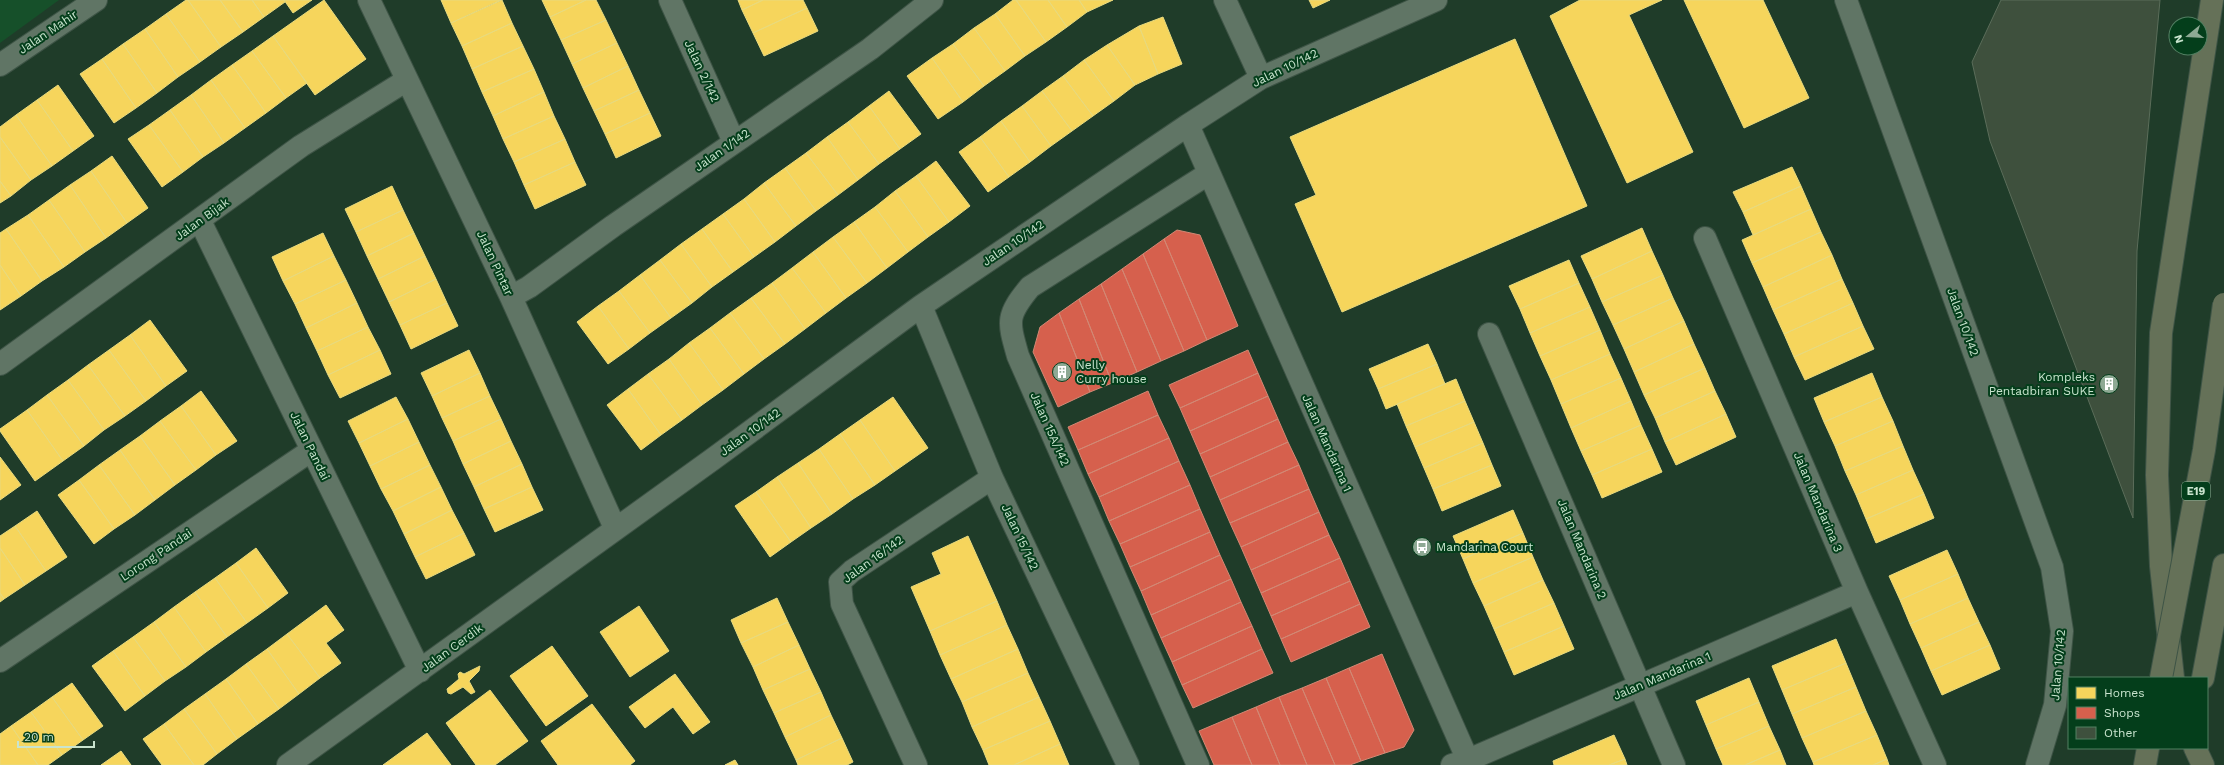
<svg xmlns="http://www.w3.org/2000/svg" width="2224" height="765" font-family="'Work Sans',sans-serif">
<rect width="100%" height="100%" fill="#1f3c29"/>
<path fill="#16502a" d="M0,0h59l-59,43z"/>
<path fill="#f6d55c" stroke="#e8da7e" d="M186,0h2l33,47 -21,15 -34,-48z
M188,0h32l23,32 -22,15z
M220,0h32l12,17 -21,15z
M252,0h32l1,2 -21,15z
M284,0h28l-19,13z
M324,0l42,59 -51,36 -42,-59z
M441,0h60l-50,23z
M502,0l10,23 -50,23 -11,-23z
M542,0h44l-36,17z
M586,0h10l10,20 -45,20 -11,-23z
M738,0h25l-21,10z
M763,0h40l4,8 -54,25 -11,-23z
M1013,0h3l30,42 -21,14 -30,-42z
M1016,0h32l19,27 -21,15z
M1048,0h31l8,12 -20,15z
M1079,0h34l-26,12z
M1309,0h21l-17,8z
M1580,0h82l-33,15 64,137 -66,31 -77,-167z
M1684,0h79l46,98 -65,30z
M807,8l11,23 -54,25 -11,-23z
M166,14l34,48 -22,15 -33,-48z
M995,14l30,42 -20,15 -31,-43z
M1163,17l19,47 -24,10 -19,-48z
M606,20l11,23 -45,21 -11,-24z
M512,23l11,23 -51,23 -10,-23z
M1139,26l19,48 -23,11 -28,-40z
M974,28l31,43 -21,15 -31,-42z
M145,29l33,48 -21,16 -34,-49z
M273,36l34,47 -21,15 -34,-47z
M1515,39l72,167 -245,106 -47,-108 21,-9 -26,-58z
M617,43l11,23 -45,22 -11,-24z
M123,44l34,49 -21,15 -34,-49z
M953,44l31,42 -21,16 -31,-44z
M1107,45l28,40 -21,16 -30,-41z
M523,46l11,23 -52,23 -10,-23z
M252,51l34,47 -20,15 -34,-48z
M932,58l31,44 -25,17 -31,-43z
M102,59l34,49 -22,15 -34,-49z
M1084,60l30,41 -21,15 -30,-40z
M232,65l34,48 -21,15 -34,-48z
M628,66l11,24 -45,21 -11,-23z
M534,69l10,23 -51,24 -11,-24z
M1063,76l30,40 -21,15 -30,-40z
M211,80l34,48 -21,15 -33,-48z
M58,85l36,51 -21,15 -36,-51z
M639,90l11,23 -45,21 -11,-23z
M889,91l32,43 -21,15 -31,-43z
M1042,91l30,40 -21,15 -29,-40z
M544,92l10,24 -51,23 -10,-23z
M191,95l33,48 -21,14 -33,-47z
M37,100l36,51 -21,15 -36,-51z
M869,106l31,43 -21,15 -31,-42z
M1022,106l29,40 -21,16 -29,-41z
M170,110l33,47 -20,15 -34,-47z
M650,113l11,23 -45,22 -11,-24z
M16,115l36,51 -21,14 -31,-43v-10z
M554,116l11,23 -51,23 -11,-23z
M1001,121l29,41 -21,15 -29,-40z
M848,122l31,42 -21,16 -31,-43z
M149,125l34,47 -21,15 -34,-48z
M0,137l31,43 -20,16 -11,-15z
M827,137l31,43 -20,15 -32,-42z
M980,137l29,40 -21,15 -29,-40z
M565,139l10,23 -51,23 -10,-23z
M806,153l32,42 -22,16 -31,-43z
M112,156l36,52 -21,15 -36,-52z
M936,161l34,45 -21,16 -33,-46z
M575,162l11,23 -51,24 -11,-24z
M1792,167l9,19 -58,26 -10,-20z
M785,168l31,43 -20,15 -32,-43z
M91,171l36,52 -21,15 -36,-53z
M916,176l33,46 -21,15 -33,-46z
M0,181l11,15 -11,7z
M764,183l32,43 -21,16 -31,-43z
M70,185l36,53 -21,14 -36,-52z
M392,186l11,24 -47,22 -11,-23z
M1801,186l10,23 -58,26 -10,-23z
M895,191l33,46 -20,15 -33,-45z
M744,199l31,43 -21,15 -31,-43z
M49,200l36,52 -21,15 -36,-52z
M875,207l33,45 -21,16 -33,-46z
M1811,209l10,23 -69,31 -10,-23z
M403,210l11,23 -47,23 -11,-24z
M723,214l31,43 -21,15 -31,-43z
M28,215l36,52 -22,14 -36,-52z
M854,222l33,46 -20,15 -34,-46z
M1642,228l10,23 -60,28 -11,-23z
M6,229l36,52 -21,15 -21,-31v-32z
M702,229l31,43 -21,15 -31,-43z
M1821,232l11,23 -69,32 -11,-24z
M323,233l11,23 -51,25 -11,-24z
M414,233l11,23 -47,23 -11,-23z
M833,237l34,46 -21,15 -33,-46z
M681,244l31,43 -20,16 -32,-43z
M1652,251l11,24 -61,27 -10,-23z
M813,252l33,46 -20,15 -34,-45z
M1832,255l10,24 -69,31 -10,-23z
M334,256l12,24 -51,24 -12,-23z
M425,256l11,23 -47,23 -11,-23z
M660,260l32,43 -21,15 -31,-43z
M1569,260l10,23 -59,26 -11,-23z
M0,265l21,31 -21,14z
M792,268l34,45 -21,16 -33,-46z
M640,275l31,43 -21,15 -31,-42z
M1663,275l10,23 -60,27 -11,-23z
M436,279l11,24 -47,22 -11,-23z
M1842,279l11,24 -69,31 -11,-24z
M346,280l11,23 -51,25 -11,-24z
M772,283l33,46 -20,15 -34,-46z
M1579,283l11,24 -60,26 -10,-24z
M619,291l31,42 -21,16 -31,-43z
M751,298l34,46 -21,15 -34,-46z
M1673,298l11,23 -60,28 -11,-24z
M357,303l11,24 -51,24 -11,-23z
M447,303l11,23 -47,23 -11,-24z
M1853,303l10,23 -69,31 -10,-23z
M598,306l31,43 -21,15 -31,-42z
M1590,307l10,23 -60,26 -10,-23z
M730,313l34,46 -20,15 -34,-46z
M150,320l37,51 -21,15 -36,-51z
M1684,321l10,23 -60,28 -10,-23z
M1863,326l11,23 -69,31 -11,-23z
M368,327l12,23 -52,25 -11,-24z
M710,328l34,46 -21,16 -34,-47z
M1600,330l10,24 -59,26 -11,-24z
M130,335l36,51 -20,15 -37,-51z
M689,343l34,47 -21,15 -33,-46z
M1428,344l9,20 -59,25 -9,-20z
M1694,344l11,24 -61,27 -10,-23z
M109,350l37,51 -21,15 -37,-51z
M380,350l11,24 -51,24 -12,-23z
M469,350l11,23 -48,23 -11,-23z
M1610,354l11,24 -60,26 -10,-24z
M669,359l33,46 -20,15 -34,-46z
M1437,364l8,20 -59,25 -8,-20z
M88,365l37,51 -21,14 -36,-50z
M1705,368l10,23 -60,27 -11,-23z
M480,373l10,23 -48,22 -10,-22z
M1872,373l10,24 -58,25 -10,-24z
M648,374l34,46 -21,15 -33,-46z
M1621,378l10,23 -60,27 -10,-24z
M1456,379l9,22 -59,25 -9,-22z
M68,380l36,50 -20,16 -37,-51z
M628,389l33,46 -20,15 -34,-45z
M201,391l36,50 -21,14 -35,-49z
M1715,391l11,23 -61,28 -10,-24z
M47,395l37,51 -21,15 -36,-51z
M490,396l11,23 -48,22 -11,-23z
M396,397l12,22 -49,24 -11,-22z
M893,397l35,51 -33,23 -35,-51z
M1882,397l11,24 -58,25 -11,-24z
M1465,401l9,21 -59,25 -9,-21z
M1631,401l10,24 -60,26 -10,-23z
M181,406l35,49 -20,15 -36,-49z
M27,410l36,51 -28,20 -35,-50v-2z
M1726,414l10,23 -60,28 -11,-23z
M408,419l11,23 -49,24 -11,-23z
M501,419l10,22 -48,23 -10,-23z
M860,420l35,51 -20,14 -35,-51z
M160,421l36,49 -21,15 -35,-49z
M1893,421l10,25 -58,25 -10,-25z
M1474,422l9,21 -59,25 -9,-21z
M1641,425l11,24 -60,26 -11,-24z
M840,434l35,51 -22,14 -34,-50z
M140,436l35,49 -20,15 -35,-50z
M511,441l11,23 -48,23 -11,-23z
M419,442l11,23 -49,24 -11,-23z
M1483,443l9,22 -59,24 -9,-21z
M1903,446l10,24 -57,25 -11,-24z
M819,449l34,50 -21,15 -34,-51z
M1652,449l10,23 -60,26 -10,-23z
M120,450l35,50 -20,15 -36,-50z
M0,457l21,28 -21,15z
M798,463l34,51 -21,14 -34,-51z
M522,464l10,23 -48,22 -10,-22z
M99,465l36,50 -21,14 -35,-49z
M430,465l11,22 -48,24 -12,-22z
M1492,465l9,21 -59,25 -9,-22z
M1913,470l11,24 -58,25 -10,-24z
M777,477l34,51 -20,14 -35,-50z
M79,480l35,49 -20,15 -36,-49z
M441,487l11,23 -48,24 -11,-23z
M532,487l11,23 -48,22 -11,-23z
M756,492l35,50 -21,15 -35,-51z
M1924,494l10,24 -58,25 -10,-24z
M452,510l12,23 -49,24 -11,-23z
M1513,510l10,23 -60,26 -10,-23z
M37,511l30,46 -21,14 -31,-45z
M15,526l31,45 -21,14 -25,-37v-12z
M464,533l11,22 -49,24 -11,-22z
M1523,533l10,24 -60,26 -10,-24z
M968,536l29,65 -67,30 -19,-44 30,-13 -9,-21z
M0,548l25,37 -21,14 -4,-6z
M256,548l32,45 -20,15 -32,-45z
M1947,550l11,24 -58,26 -11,-24z
M1533,557l10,23 -59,26 -11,-23z
M236,563l32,45 -21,15 -32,-45z
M1958,574l10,24 -58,26 -10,-24z
M215,578l32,45 -20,14 -32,-45z
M1543,580l11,23 -60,26 -10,-23z
M195,592l32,45 -21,15 -32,-45z
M0,593l4,6 -4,3z
M777,598l11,24 -47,21 -10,-23z
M1968,598l11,24 -58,26 -11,-24z
M997,601l10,24 -67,30 -10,-24z
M1554,603l10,23 -60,26 -10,-23z
M326,605l18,25 -18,13 15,20 -21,15 -33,-44z
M639,606l30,45 -39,26 -30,-45z
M174,607l32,45 -20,15 -32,-45z
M154,622l32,45 -21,14 -32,-44z
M788,622l11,23 -46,22 -12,-24z
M1979,622l11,23 -59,26 -10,-23z
M1007,625l11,24 -67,30 -11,-24z
M1564,626l10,23 -60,26 -10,-23z
M287,634l33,44 -21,16 -32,-45z
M133,637l32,44 -20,15 -32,-45z
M1836,639l10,24 -64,27 -10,-24z
M799,645l11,24 -47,21 -10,-23z
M1990,645l10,24 -58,26 -11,-24z
M552,646l36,50 -42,30 -36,-50z
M267,649l32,45 -20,15 -33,-45z
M1018,649l10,24 -66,29 -11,-23z
M113,651l32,45 -20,15 -33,-45z
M1846,663l10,24 -64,27 -10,-24z
M246,664l33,45 -21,15 -32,-45z
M480,666l-1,5 -10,10 6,11 -4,2 -8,-7 -12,7 -3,-1 -1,-4 12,-10 -1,-5 2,-2 4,2z
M810,669l11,23 -47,21 -11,-23z
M1028,673l11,24 -67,30 -10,-25z
M675,674l35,48 -17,12 -20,-27 -28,21 -16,-21z
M1749,678l10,24 -53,23 -10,-24z
M226,679l32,45 -21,15 -32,-45z
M72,683l31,43 -20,14 -31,-43z
M1856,687l10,24 -64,27 -10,-24z
M490,690l38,51 -33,24h-19l-30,-42z
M821,692l10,23 -46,22 -11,-24z
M205,694l32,45 -20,15 -33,-45z
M52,697l31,43 -21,15 -31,-43z
M1039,697l11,24 -67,29 -11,-23z
M1759,702l10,24 -53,23 -10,-24z
M592,704l43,57 -5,4h-72l-17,-24z
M184,709l33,45 -14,11h-9l-30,-41z
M1866,711l11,24 -64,27 -11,-24z
M31,712l31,43 -14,10h-10l-27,-39z
M831,715l11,23 -46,22 -11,-23z
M1050,721l10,23 -46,21h-25l-6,-15z
M164,724l30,41h-32l-19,-26z
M11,726l27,39h-38v-31z
M1769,726l11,24 -35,15h-22l-7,-16z
M427,733l24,32h-68z
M1614,735l11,24 -16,6h-55l-1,-4z
M1877,735l10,24 -14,6h-59l-1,-3z
M842,738l11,24 -6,3h-49l-2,-5z
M1060,744l9,21h-55z
M1780,750l6,15h-41z
M121,751l10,14h-30z
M1625,759l2,6h-18z
M1887,759l2,6h-16z
M735,760l3,5h-13z"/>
<path fill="#d6604d" stroke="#d28874" d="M1177,230l23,5 38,91 -31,14 -43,-101z
M1164,239l43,101 -23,11 -41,-97z
M1143,254l41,97 -23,10 -39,-92z
M1122,269l39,92 -24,11 -36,-88z
M1101,284l36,88 -25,11 -33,-84z
M1079,299l33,84 -22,9 -31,-79z
M1059,313l31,79 -32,15 -25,-55 7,-25z
M1248,350l10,23 -78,35 -11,-23z
M1258,373l10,23 -78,35 -10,-23z
M1148,391l10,24 -80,35 -10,-23z
M1268,396l10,23 -78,35 -10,-23z
M1158,415l11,23 -81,36 -10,-24z
M1278,419l10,23 -78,35 -10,-23z
M1169,438l10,23 -80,36 -11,-23z
M1288,442l11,23 -79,35 -10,-23z
M1179,461l11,24 -81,36 -10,-24z
M1299,465l10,24 -79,34 -10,-23z
M1190,485l10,24 -80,35 -11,-23z
M1309,489l10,23 -78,35 -11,-24z
M1200,509l10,23 -80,35 -10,-23z
M1319,512l10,23 -78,35 -10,-23z
M1210,532l10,23 -79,36 -11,-24z
M1329,535l11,23 -79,35 -10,-23z
M1220,555l11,24 -80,36 -10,-24z
M1340,558l10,23 -79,35 -10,-23z
M1231,579l10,23 -80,36 -10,-23z
M1350,581l10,23 -79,35 -10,-23z
M1241,602l11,24 -80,36 -11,-24z
M1360,604l10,23 -79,35 -10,-23z
M1252,626l10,23 -80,36 -10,-23z
M1262,649l11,24 -80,35 -11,-23z
M1382,654l32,76 -10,17 -19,6 -36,-85z
M1349,668l36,85 -24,8 -35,-83z
M1326,678l35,83 -11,4h-15l-33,-77z
M1302,688l33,77h-28l-28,-68z
M1279,697l28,68h-27l-24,-58z
M1256,707l24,58h-28l-20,-48z
M1232,717l20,48h-38l-15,-34z"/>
<path fill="#3e503d" stroke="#5b6d5a" d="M2001,0h159l-23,251 -4,267 -143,-377 -18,-79z"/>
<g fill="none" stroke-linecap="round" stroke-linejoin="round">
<defs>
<path id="minor" d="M369,0l142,297 104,231
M670,0l64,142
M1225,0l36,78
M1846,0l206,567 10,64 -7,74 -18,60
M0,65l96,-65
M1188,125l282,640
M200,221l220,450
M1705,238l152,354 78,173
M511,297l18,-10 84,-61 257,-177 62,-49
M921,306l71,172 136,287
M1489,334l185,431
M0,364l301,-218 106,-66
M0,661l312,-211
M288,765l425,-306 208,-153 267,-181 73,-47 175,-78
M916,765l-74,-161 -2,-22 12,-11 140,-93
M1198,765l-180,-409c-10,-35 -12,-40 12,-69l178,-113
M1452,765l16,-5 389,-168"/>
<path id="highway" d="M2173,678l-12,-112 -4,-91 4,-142 51,-333
M2203,678l21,-113
M2195,748l8,17
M2145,765l3,-17"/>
</defs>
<use href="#minor" stroke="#3e5446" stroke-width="24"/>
<use href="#highway" stroke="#3e5446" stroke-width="24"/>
<use href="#minor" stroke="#607565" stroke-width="22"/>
<use href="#highway" stroke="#657158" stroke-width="22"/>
<defs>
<path id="highway-bridge" d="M2161,678l43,-228 20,-146"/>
</defs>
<use href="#highway-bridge" stroke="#3e5446" stroke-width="24" stroke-linecap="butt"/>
<use href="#highway-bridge" stroke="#657158" stroke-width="22"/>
</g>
<defs>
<symbol id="building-disc" viewBox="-11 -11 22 22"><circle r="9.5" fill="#8ea994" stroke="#043e1b"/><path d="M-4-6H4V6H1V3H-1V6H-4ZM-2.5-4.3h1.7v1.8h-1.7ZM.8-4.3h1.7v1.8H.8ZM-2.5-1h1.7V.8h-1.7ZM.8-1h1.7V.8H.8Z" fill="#fff"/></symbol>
<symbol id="bus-disc" viewBox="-11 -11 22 22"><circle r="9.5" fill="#8ea994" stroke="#043e1b"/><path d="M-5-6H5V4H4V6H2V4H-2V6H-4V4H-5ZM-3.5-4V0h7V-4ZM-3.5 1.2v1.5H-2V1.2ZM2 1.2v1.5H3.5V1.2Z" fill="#fff"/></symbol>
</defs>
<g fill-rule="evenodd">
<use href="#building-disc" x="1051" y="361" width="22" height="22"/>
<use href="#building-disc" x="2098" y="373" width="22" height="22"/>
<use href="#bus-disc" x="1411" y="536" width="22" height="22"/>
</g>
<g text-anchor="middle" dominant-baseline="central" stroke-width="4" stroke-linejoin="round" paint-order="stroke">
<rect fill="#043e1b" stroke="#8eb298" stroke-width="1" x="2182" y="482" width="28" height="18" rx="3"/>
<g font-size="11" font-weight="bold" fill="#c9e4ce">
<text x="2196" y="491">E19</text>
</g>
<g font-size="12" fill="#c9e4ce" stroke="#043e1b">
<text transform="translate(48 32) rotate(-34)">Jalan Mahir</text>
<text transform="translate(1285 68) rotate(-26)">Jalan 10/142</text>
<text transform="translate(702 71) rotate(65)">Jalan 2/142</text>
<text transform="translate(722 150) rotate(-35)">Jalan 1/142</text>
<text transform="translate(202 219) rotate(-36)">Jalan Bijak</text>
<text transform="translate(1013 243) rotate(-34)">Jalan 10/142</text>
<text transform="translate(495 263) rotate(65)">Jalan Pintar</text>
<text transform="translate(1963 322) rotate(70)">Jalan 10/142</text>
<text transform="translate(1050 429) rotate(66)">Jalan 15A/142</text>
<text transform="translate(750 432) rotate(-36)">Jalan 10/142</text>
<text transform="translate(1327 443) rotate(66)">Jalan Mandarina 1</text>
<text transform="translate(310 446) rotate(64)">Jalan Pandai</text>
<text transform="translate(1818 502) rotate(67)">Jalan Mandarina 3</text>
<text transform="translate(1020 537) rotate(65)">Jalan 15/142</text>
<text transform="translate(1582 549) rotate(67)">Jalan Mandarina 2</text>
<text transform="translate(156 555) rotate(-34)">Lorong Pandai</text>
<text transform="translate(873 559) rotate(-36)">Jalan 16/142</text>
<text transform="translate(452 648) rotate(-36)">Jalan Cerdik</text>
<text transform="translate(2058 665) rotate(-85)">Jalan 10/142</text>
<text transform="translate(1662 676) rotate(-23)">Jalan Mandarina 1</text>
</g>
<g font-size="12" fill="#c9e4ce" stroke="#043e1b" text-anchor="start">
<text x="1076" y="365">Nelly<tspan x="1076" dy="14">Curry house</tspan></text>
<text x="2095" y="377" text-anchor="end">Kompleks<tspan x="2095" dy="14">Pentadbiran SUKE</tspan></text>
<text x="1436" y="547">Mandarina Court</text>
</g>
</g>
<rect x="2068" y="677" width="140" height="72" fill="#043e1b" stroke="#538063"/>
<rect x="2076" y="687" width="20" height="12" fill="#f6d55c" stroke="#538063"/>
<text x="2104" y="697" font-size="12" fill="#c9e4ce">Homes</text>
<rect x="2076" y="707" width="20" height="12" fill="#d6604d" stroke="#538063"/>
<text x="2104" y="717" font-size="12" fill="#c9e4ce">Shops</text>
<rect x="2076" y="727" width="20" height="12" fill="#3e503d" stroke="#538063"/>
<text x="2104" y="737" font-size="12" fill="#c9e4ce">Other</text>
<g transform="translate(2188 36) rotate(252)"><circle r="19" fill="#043e1b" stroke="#538063"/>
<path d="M0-3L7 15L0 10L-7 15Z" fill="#8ea994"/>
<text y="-6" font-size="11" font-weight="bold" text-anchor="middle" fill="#c9e4ce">N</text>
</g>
<path d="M18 741v6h76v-6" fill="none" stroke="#c9e4ce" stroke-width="2"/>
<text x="24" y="741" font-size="12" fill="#c9e4ce" stroke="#043e1b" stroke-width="3" paint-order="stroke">20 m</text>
</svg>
